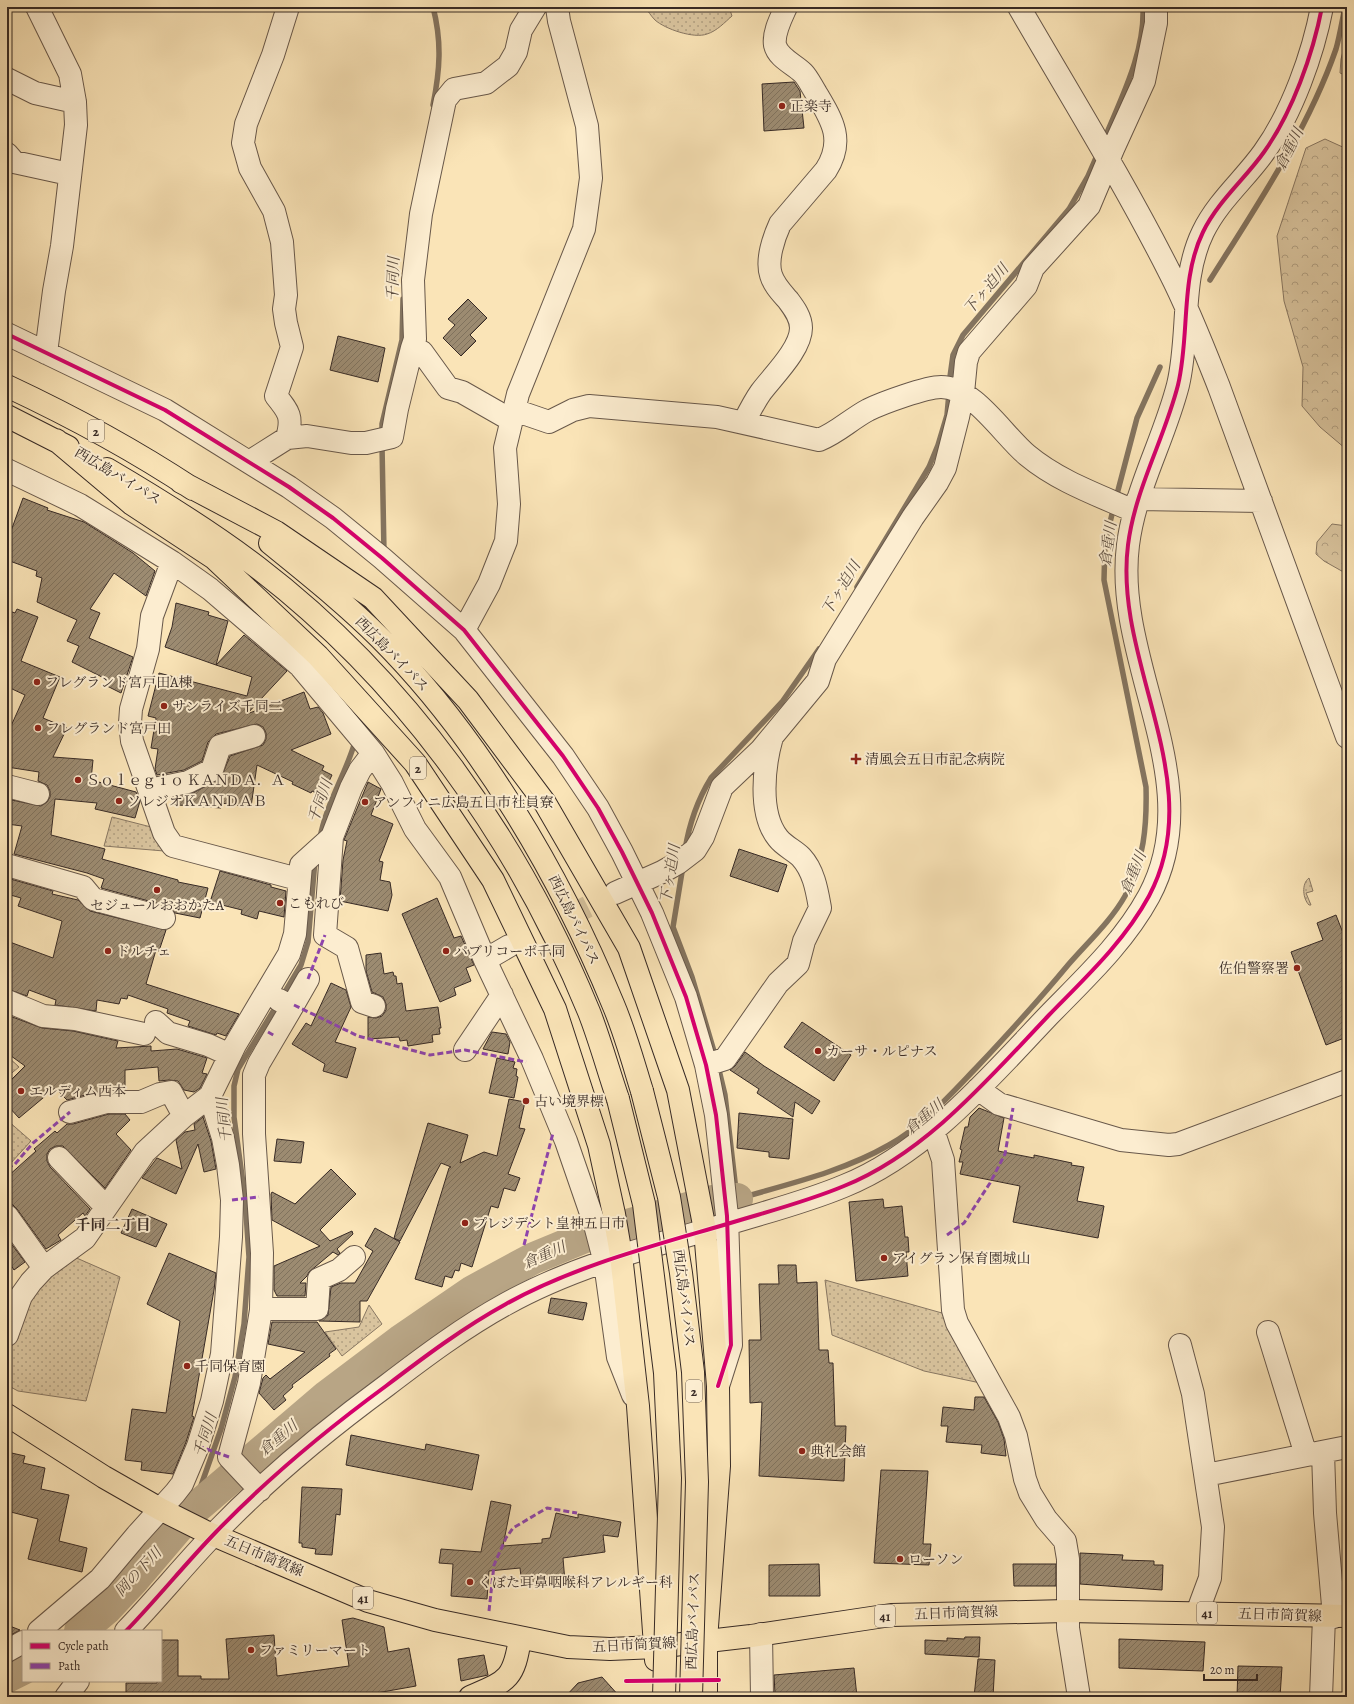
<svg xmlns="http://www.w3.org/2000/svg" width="1354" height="1704" font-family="Alegreya,'Noto Serif JP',serif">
<defs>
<pattern id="green-dots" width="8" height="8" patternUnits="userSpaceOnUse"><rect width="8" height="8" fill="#d9c49e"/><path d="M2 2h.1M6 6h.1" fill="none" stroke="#b19f81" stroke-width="1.8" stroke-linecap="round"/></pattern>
<pattern id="forest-crowns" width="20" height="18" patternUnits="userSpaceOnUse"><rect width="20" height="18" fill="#d9c49e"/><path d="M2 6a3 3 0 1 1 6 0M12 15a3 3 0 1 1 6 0" fill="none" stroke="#b19f81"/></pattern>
<pattern id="building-hatch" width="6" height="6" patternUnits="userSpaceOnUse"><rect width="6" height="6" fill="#9c8b71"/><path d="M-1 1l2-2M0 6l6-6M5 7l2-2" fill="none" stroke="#80725d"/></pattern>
</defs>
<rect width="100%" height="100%" fill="#fae4b7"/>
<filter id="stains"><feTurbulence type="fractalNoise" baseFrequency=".005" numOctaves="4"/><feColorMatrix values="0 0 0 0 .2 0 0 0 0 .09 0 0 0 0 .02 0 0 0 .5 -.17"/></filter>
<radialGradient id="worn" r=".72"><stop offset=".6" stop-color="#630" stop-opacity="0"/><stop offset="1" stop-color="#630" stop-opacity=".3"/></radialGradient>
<path fill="url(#green-dots)" stroke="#887762" d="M645,7h84l3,9c-7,6 -15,15 -25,18 -13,5 -42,-5 -52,-14 -4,-4 -7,-9 -10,-13z
M112,817l43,11 9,23 -60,-5z
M1309,878l4,13 -7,2 5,12h-2c-6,-6 -8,-21 0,-27z
M7,1056l12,11 -12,10z
M7,1120l24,21 -21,23 -3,1z
M72,1256l48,21 -34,124 -68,-10 -11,-6v-27l11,-35 16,-35z
M825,1280l124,35 36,69 -61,-13 -92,-36z
M369,1305l13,19 -40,32 -17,-24 34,-5z"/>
<path fill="url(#forest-crowns)" stroke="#887762" d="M1347,36v40l-7,-3 1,-14z
M1325,139l22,10v303l-1,-3 -26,-22 -18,-21 1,-39 -19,-66 -7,-65 29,-88z
M1332,524l15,2v48l-23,-13 -8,-7 1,-12z"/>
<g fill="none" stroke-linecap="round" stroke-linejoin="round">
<path stroke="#84745f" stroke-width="5.5" d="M433,105c7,-35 9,-63 0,-98
M1104,140c17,-42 41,-87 39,-133
M1210,280c46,-73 98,-150 126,-231 4,-14 6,-28 9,-42
M949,384l4,-29 10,-20 106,-126 19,-33 10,-23
M382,434v-10l20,-84 1,-41
M382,445l2,107
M1116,498l21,-80 23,-51
M857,587l72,-120 9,-22 9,-30 2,-22
M320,838c6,-33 24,-61 34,-93
M685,850c4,-25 13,-51 26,-72l71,-76 37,-53
M683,866l-10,61 19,50 24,81
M282,997l19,-32 7,-23 7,-82
M718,1066l7,29 12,104c51,-15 105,-27 152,-54 34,-19 61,-50 88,-78 31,-33 62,-67 91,-102 19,-22 43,-44 57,-69 19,-35 22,-70 21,-109l-42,-207 1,-37 9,-37
M192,1511l29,-82 14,-52 9,-53 5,-67 -4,-59 -11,-81v-31l4,-17 39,-64"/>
<path stroke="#b8a585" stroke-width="32" d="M80,1631l26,-22 29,-31 57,-67 135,-115 73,-55 73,-50 61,-33 51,-21 128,-36 24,-2
M7,1677l16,-8"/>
</g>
<path fill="url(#building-hatch)" stroke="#372a25" d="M794,82l6,9 4,37 -40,3 -2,-47z
M468,299l19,19 -17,17 6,6 -15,15 -18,-18 12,-13 -7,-6z
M338,336l47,12 -7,34 -48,-12z
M23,498l25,10 -1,2 37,12 49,31 22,18 -9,25 -32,-23 -24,36 10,4 -11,25 44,19 -12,36 -14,-7 2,-4 -9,-6 -28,-14 7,-16 -12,-5 10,-21 -40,-18 5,-24 -6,-2 1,-5 -30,-11v-18z
M176,603l33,9 -1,3 20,6 -12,44 -51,-18 7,-20z
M17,609l21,8 -17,44 39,16 -17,41 24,10 -14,29 40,3 -2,20 45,12 4,9 -5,17 -40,-9 2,-6 -42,-4 -4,36 54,14 -3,10 76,21v2l30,6 -8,30 -25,-5 -8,-7 -66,-18 3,-9 -17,-6 -73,-19 8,-28 -15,-2v-25l34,7 6,-4 3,-5v-6l-3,-6 -9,-4 1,-9 -32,-5v-43l4,2 14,-31 -15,-7 -3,5v-83l8,3z
M244,635l43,36 -40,43 57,-22 6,17 8,-2 5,6 8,21 -40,16 33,16 -2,4 10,5 -10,21 -10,-5 -1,2 -19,-9 1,-2 -36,-17 -6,42 -30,-4v5l-43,-3 1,-8 14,-4 28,-15 9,-22 33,-11 3,-6v-6l-3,-6 -6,-3 -41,10 -8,8 -6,19 -18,9 -27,5 -2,-6 3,-20 -7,-1 5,-30 -8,-2 11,-43 88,23 5,-19 -36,-12z
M368,782l13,7 -10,26 22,9 -14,37 4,1 -3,18 10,2 2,13 -4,16 -48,-10 3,-41 4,-19 -3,-1z
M739,849l48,16 -9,27 -48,-16z
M220,871l51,14v2l15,4 -2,26 -25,-6 -2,8 -16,-5 1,-4 -32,-8z
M7,878l46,13 -1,3 26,6 12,11 76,19 -7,21 -3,-1 -10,34 93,30 -13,22 -9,-3 -1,2 -28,-9 2,-5 -23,-8 1,-4 -40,-14 -1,4 -6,-1 -2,6 -22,-4 -1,11 -41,-6 1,-5 -27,-10 -2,6 -20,-7v-48l46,17 9,-37 -44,-15 3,-8 -14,-4z
M437,898l17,40 7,-2 13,29 -8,3 5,13 -17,7 2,7 -16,7 -38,-88z
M1336,915l7,18 4,-2v106l-21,8 -35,-93 32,-12 -6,-17z
M381,953l3,21 9,-2 1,4h2l1,8 5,-1 4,28 32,-4 3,21h-2l1,6 -8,1 1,7 -25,4 -1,-6 -7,1 -1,-4 -31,2v-22l8,1 6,-2 4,-6v-6l-3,-7 -11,-5 -6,-21v-16z
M331,983l15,7 5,17 -16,35 21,6 -9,30 -24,-7 2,-7 -33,-20 14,-21 5,3z
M7,1015l35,13 31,3 45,10 -2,7 35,-2v5l26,-2 27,8 3,1 -5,15 5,1 -7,14 -6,4 -10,-2 -6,-9 -9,-1 -10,1 -1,-14 -33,3v20h-21l-37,10 -12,-12 -36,30 -12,-13v-21l18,-18 -18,-13z
M802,1022l49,33 -17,26 -50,-34z
M492,1032l14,2 4,8 -2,12 -25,-5z
M745,1052l19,14 56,35 -8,13 -17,-12 -2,15 -36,-24 2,-4 -29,-19 5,-4z
M497,1058l18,4 -2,6 4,1 -1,7 2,1 -4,21 -25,-5z
M509,1099l16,3 -6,26 6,1 -17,45 12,4 -5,13 -11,-3 -6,20 -7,-2 -19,61 -11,-4 -2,8 -4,-1 -3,8 -7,-2 -3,11 -27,-8 34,-111 2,-1 -10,-4 -41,78 -6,-3 34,-115 40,12 -8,28 24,-11 13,4z
M979,1108l25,10 -6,33 36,7v-3l38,8 -1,2 13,2 -7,34 27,5 -6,32 -85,-16 7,-36 -60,-12 3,-12h-4l3,-12 -2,-1 5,-22h3l2,-10z
M739,1113l54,6 -4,40 -20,-2v-5l-32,-4z
M109,1114h16l5,6 -14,14 15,16 -26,38 -42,-42h-7l-6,3 -3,5v7l3,6 40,42 -5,7 -2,-3 -25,22 3,5 -15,9 -29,-40 -4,-4 -6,-1v-27l29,-26 -2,-2 21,-18 2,2 10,-9h6z
M203,1117l8,24 5,28 -12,3 -6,-28 -22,50 -34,-16 15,-20 25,11 -6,-29 9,-8 10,-2 -1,-6z
M277,1139l27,3 -3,21 -27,-2z
M331,1169l25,25 -36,36 10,11 22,-10 1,3 -16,15 3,4 -2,2 -5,-3 -24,20 -2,4 -7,7h6l-1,13h-28l-3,-6v-24l46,-20 -48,-26 -1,-26 1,-2 23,12z
M883,1199l1,9 18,-2 3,31h3l1,15h-3l2,24 -52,5 -7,-79z
M132,1209l35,15 -11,23 -35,-14z
M375,1228l25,14 -33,59h-7v21l-41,-1 9,-6 3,-28 10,-4h14l18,-32 -8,-5z
M7,1238l18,24 -11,8 -7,-11z
M169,1253l47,20 -2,17 -22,126 2,1 -8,25 -13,32 -32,-4 1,-8 -17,-2 7,-51 34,4 14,-92 -33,-17z
M778,1265h18l1,18 20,-1 2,68h9l1,13h4l2,63h11l-2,55 -85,-5 3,-74 -12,1 -1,-63h12l-2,-56h20z
M551,1298l36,5 -4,17 -35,-7z
M272,1322h45l19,27 -7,5 1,2 -38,29 1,2 -10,9 3,4 -12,10 -15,-17 4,-15 3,-3 4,4 35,-27 -37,-8z
M975,1397h9l14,25 6,17 2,17 -25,-3 1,-8 -36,-3 2,-16h-7l2,-19 31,3z
M351,1435l74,15 1,-6 53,11 -7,35 -126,-25z
M7,1452l18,4 -2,7 22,5 -4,21 28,6 -10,46 28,7 -5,24 -54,-13 10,-40 -31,-8z
M881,1470l47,1 -5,73h8l-2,21 -55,-2z
M302,1487l40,2 -2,26 -4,-1 -4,41 -17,-1 1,-5 -14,-2v-4h-3z
M491,1501l20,4 -8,41 39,-3v-4l8,-1 6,-25 22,5v-4l43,8 -3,15 -15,-2 2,17 -42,6 2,24 -43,3 -2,-17 -31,3 -2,28 -36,-3 2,-32 -14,-1 2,-14 40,3z
M1080,1553l43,2 -1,5 32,1v4h9l-1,25 -82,-6z
M819,1564l1,32h-51v-31z
M1013,1564h43v22h-42z
M353,1618l31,9 4,25 21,-4 7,38 -62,11h-228v-14h31v-2h4v-41h17v36h23v3h28l-3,-40 48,-4 3,41 72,-10 -7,-46z
M7,1625l13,5 -13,7z
M965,1637h15l-1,20 -54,-3v-14l22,1v-3l17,1z
M1119,1639l86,3 -2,29 -84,-3z
M484,1655l4,20 -27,6 -3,-22z
M978,1659l17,1 -2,37h-19z
M1238,1666l44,1 -2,30h-43z
M854,1668l3,29h-70l-1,-4 -11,1 -1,-19z
M602,1677l18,20h-55l13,-14z"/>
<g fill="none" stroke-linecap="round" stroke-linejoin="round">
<path stroke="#d3bf9a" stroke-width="22" stroke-dasharray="22 11" stroke-linecap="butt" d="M509,946l106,-53"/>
<defs>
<path id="minor" d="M37,7l33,67 5,28 1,23 -14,121 -8,45 -8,62
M1019,7c51,88 105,175 151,266 19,37 34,76 49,114l128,350
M7,79l28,14 40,9
M7,154l7,8 55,12
M7,334l158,76 124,77 44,31 49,40 82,72 99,126 35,52 24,44 30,61 34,84 20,68 10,50 11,101 4,129 -13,41
M412,348l3,-9 -2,-59 8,-66 24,-114 9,-11 32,-6 22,-17 8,-14 5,-22 14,-23
M514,410l35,12 24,-12 16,-4 128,11 102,23c18,-7 32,-21 49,-30 14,-7 58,-23 73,-23 33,0 62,48 86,68 31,26 71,40 107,56
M744,422c5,-10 10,-20 17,-30 12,-16 40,-43 40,-64 0,-11 -7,-20 -13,-28 -7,-8 -14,-15 -17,-25 -5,-15 3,-38 9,-51l46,-54c19,-30 6,-50 -10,-77 -4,-6 -8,-15 -13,-20 -9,-9 -25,-15 -28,-28 -2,-12 6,-27 11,-38
M287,438c6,-21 2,-26 -11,-42l16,-49 -6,-24 -2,-14 2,-14 -4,-53 -8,-31 -24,-43 -7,-25 3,-19 27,-69 15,-48
M249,462l38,-24 20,-2 44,7h15l26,-6 5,-28 15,-61 10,4 26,36 14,4 49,28
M7,470l73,35 92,57 38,27 90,77 73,87 19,30 23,46 35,48 35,83 47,99 34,82 29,84 10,38 13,94 15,38
M1138,499l123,2
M172,562l-20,54 -4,33 -17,60 -1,14 2,18 32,92 9,13 125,33
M464,630l25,-46 17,-43 3,-37 -4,-56 13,-54 66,-165 7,-51 -4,-52 -28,-105 -2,-14
M7,786l31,8
M149,790l39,-8 24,-12 8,-24 34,-10
M332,837l-7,98 22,13 15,54 12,4
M7,865l76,22 10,12 71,19
M615,893l47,-21 16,-9 17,-13 8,-13 19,-50 39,-37 57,-69 7,-22 88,-142 24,-34 8,-15 13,-51 5,-24 3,-31 3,-10 57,-66 7,-18 56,-62 24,-57 31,-68 12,-58v-16
M485,960l24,-14
M279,1000l13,7 16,-28
M7,1001l36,15 32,3 69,15
M156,1022l12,11 40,12 22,10
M465,1050l37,-55
M706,1065l19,-6 53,-76 20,-19 6,-23 16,-33c-3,-17 -6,-37 -19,-51 -7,-7 -17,-11 -23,-19 -20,-25 -14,-73 -6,-101
M978,1089l21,15 122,36 48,5 9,-1 169,-63
M70,1112l37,-10h34l19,-8 11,-2 13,24
M933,1130l10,30 10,150 4,13 52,94 7,19 9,43 5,14 16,26 19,22 3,18v69l11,69
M59,1158l47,49
M7,1216l37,52
M261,1309h56l2,-30 20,-9 15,-13
M1268,1332l38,123
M7,1335l14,-39 10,-14 13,-14 41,-30 60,-86 39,-36 26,-20 25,-51 54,-91 6,-20 6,-69 31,-28 19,-49 9,-18 13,-17
M1180,1345l13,49 20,133 -3,51 -13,35
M1323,1452l2,61 9,104
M1206,1475l141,-28
M260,1490l-31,-33 20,-74 12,-73 1,-57 -8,-119v-59l5,-12 33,-56
M39,1631l61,-52 37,-44 38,-42 7,-9 16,-38 14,-45 10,-47 9,-117 1,-37 -4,-35 -5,-27 -13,-42
M126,1631c31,-32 59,-67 90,-99 52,-54 110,-102 170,-146 38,-29 78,-59 120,-82 68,-38 147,-58 221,-80 39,-12 79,-22 117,-38 82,-33 145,-108 205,-171 36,-37 75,-73 100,-119 61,-114 -36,-233 -21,-351 7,-56 36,-105 50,-160 12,-50 2,-106 25,-153 15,-31 42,-53 61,-80 28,-39 49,-98 58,-145
M761,1634l1,63
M7,1651l16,-9
M66,1697l12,-16
M1321,1697l3,-80"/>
<path id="major" d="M7,1415l97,62 56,32 44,22 164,70 67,19 133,27 42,2 46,-2 95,-11 140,-21 176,-4 280,5
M470,1697c37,-16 44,-17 50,-59"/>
<path id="highway" d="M7,386c64,30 127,64 186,103
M7,416l61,31
M56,440l76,64 82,54 104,98 97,107 78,117 62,129 44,136 15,69 7,41 17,151 18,254
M107,469c51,30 103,62 150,98 149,114 261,272 332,445 11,28 19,58 29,87
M181,482l95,50 97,66 95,102 77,103 84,145 49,142 27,140 13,156 1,80 -13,174v57
M270,543c38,31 76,61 110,95 99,99 180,237 233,366 12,28 20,58 29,87"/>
</defs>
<use href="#minor" stroke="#68584a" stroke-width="24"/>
<use href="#major" stroke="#372a25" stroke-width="24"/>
<use href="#highway" stroke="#372a25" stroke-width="24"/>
<use href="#minor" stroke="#fcedd0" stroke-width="22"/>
<use href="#major" stroke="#fae4b7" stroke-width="22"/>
<use href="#highway" stroke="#fae4b7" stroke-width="22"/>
<defs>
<path id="highway-bridge" d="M642,1091l27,106 12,76 12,99 4,110 -6,215
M618,1099l26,105 21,169 5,105 -6,219"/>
</defs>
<use href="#highway-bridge" stroke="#372a25" stroke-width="24" stroke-linecap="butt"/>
<use href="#highway-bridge" stroke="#fae4b7" stroke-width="22"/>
<path stroke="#8e44ad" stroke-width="3" stroke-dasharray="6 3" stroke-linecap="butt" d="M7,591l3,11h-3
M308,979l17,-44
M294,1005l64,31 72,19 35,-5 61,12
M268,1032l7,4
M7,1168l8,-4 18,-21 37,-31
M232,1200l27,-3
M947,1235l17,-12 26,-40 15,-29 8,-46
M524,1245l29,-112
M198,1446l31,11
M489,1611l5,-46 12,-27 7,-10 34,-20 30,5"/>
<defs>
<path id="cycleway" d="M7,334l158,76 124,77 44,31 49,40 82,72 99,126 35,52 24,44 30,61 34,84 20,68 10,50 11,101 4,129 -13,41
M126,1631c31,-32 59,-67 90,-99 52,-54 110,-102 170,-146 38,-29 78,-59 120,-82 68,-38 147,-58 221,-80 39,-12 79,-22 117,-38 82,-33 145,-108 205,-171 36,-37 75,-73 100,-119 61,-114 -36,-233 -21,-351 7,-56 36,-105 50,-160 12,-50 2,-106 25,-153 15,-31 42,-53 61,-80 28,-39 49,-98 58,-145
M626,1681l93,-1"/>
</defs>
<use href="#cycleway" stroke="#fcedd0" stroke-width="6"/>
<use href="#cycleway" stroke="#d6006c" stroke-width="4"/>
</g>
<g fill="#8f2418" stroke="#fcedd0" stroke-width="1.5">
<circle cx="782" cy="106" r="4"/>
<circle cx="37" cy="682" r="4"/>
<circle cx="164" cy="706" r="4"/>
<circle cx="38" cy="728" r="4"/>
<path d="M854 753h4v4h4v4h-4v4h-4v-4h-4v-4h4z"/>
<circle cx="78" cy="780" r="4"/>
<circle cx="119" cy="801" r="4"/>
<circle cx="365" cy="802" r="4"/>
<circle cx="157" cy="890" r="4"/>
<circle cx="280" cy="903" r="4"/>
<circle cx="108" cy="951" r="4"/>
<circle cx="446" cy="951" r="4"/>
<circle cx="1297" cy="968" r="4"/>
<circle cx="818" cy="1051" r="4"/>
<circle cx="21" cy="1091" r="4"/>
<circle cx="526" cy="1101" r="4"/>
<circle cx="465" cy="1223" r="4"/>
<circle cx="884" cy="1258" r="4"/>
<circle cx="187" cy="1366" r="4"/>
<circle cx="802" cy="1451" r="4"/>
<circle cx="900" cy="1559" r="4"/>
<circle cx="470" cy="1582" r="4"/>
<circle cx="251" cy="1650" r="4"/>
</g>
<g text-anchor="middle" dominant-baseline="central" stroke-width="4" stroke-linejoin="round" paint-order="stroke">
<g fill="#fcedd0" stroke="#726458" stroke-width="1">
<rect x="88" y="420" width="16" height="22" rx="3"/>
<rect x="410" y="757" width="16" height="22" rx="3"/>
<rect x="686" y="1380" width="16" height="22" rx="3"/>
<rect x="353" y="1587" width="20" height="22" rx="3"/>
<rect x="1197" y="1602" width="20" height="22" rx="3"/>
<rect x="875" y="1605" width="20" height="22" rx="3"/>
</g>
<g font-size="13" font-weight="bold" fill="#372a25">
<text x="96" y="431">2</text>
<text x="418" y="768">2</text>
<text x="694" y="1391">2</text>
<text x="363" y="1598">41</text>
<text x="1207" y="1613">41</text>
<text x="885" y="1616">41</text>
</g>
<g font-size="14" fill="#372a25" stroke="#fcedd0" text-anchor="start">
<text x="790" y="106">正楽寺</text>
<text x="45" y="682">フレグランド宮戸田A棟</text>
<text x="172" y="706">サンライズ千同二</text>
<text x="46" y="728">フレグランド宮戸田</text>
<text x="865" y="759">清風会五日市記念病院</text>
<text x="86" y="780">Ｓｏｌｅｇｉｏ ＫＡＮＤＡ．Ａ</text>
<text x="127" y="801">ソレジオＫＡＮＤＡＢ</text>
<text x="373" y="802">アンフィニ広島五日市社員寮</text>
<text x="288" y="903">こもれび</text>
<text x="157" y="905" text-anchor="middle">セジュールおおかたA</text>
<text x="116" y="951">ドルチェ</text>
<text x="454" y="951">パブリコーポ千同</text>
<text x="1289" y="968" text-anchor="end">佐伯警察署</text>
<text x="826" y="1051">カーサ・ルピナス</text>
<text x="29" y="1091">エルディム西本</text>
<text x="534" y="1101">古い境界標</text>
<text x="473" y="1223">プレジデント皇神五日市</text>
<text x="892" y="1258">アイグラン保育園城山</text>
<text x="195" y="1366">千同保育園</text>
<text x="810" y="1451">典礼会館</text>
<text x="908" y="1559">ローソン</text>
<text x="478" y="1582">くぼた耳鼻咽喉科アレルギー科</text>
<text x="259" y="1650">ファミリーマート</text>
</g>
<g font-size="14" fill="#372a25" stroke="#fcedd0">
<text transform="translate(118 476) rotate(31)">西広島バイパス</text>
<text transform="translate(392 654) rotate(46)">西広島バイパス</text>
<text transform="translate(574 920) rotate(64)">西広島バイパス</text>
<text transform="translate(684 1298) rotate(83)">西広島バイパス</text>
<text transform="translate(264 1556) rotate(23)">五日市筒賀線</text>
<text transform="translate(956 1613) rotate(-2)">五日市筒賀線</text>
<text transform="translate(1280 1615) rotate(2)">五日市筒賀線</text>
<text transform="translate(693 1621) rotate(-88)">西広島バイパス</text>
<text transform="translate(634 1645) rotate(-3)">五日市筒賀線</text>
</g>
<g font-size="15" font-style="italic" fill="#5e4f42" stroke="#fcedd0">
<text transform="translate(1289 149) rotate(-63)">倉重川</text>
<text transform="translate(393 279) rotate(-88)">千同川</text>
<text transform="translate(986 289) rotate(-50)">下ヶ迫川</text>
<text transform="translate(1108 544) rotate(-82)">倉重川</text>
<text transform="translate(841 588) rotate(-59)">下ヶ迫川</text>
<text transform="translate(320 801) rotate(-70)">千同川</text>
<text transform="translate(1133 873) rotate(-68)">倉重川</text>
<text transform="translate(670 874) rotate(-81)">下ヶ迫川</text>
<text transform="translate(924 1117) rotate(-40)">倉重川</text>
<text transform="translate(224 1120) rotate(-95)">千同川</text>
<text transform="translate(544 1255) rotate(-24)">倉重川</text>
<text transform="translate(205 1435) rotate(-72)">千同川</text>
<text transform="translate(278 1438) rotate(-40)">倉重川</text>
<text transform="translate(138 1572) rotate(-47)">岡の下川</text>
</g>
<g font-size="15" font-weight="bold" fill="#372a25" stroke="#fcedd0">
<text x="113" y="1225">千同二丁目</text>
</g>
</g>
<rect width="1354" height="1704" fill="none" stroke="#fae4b7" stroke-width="24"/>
<rect x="8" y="8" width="1338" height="1688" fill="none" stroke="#372a25" stroke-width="2"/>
<rect x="12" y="12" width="1330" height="1680" fill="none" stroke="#372a25"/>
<rect x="22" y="1630" width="140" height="52" fill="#fcedd0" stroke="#ad9f8c"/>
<rect x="30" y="1643" width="20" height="6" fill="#d6006c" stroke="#ad9f8c"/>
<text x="58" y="1650" font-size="12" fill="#372a25">Cycle path</text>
<rect x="30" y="1663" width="20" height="6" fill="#8e44ad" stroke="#ad9f8c"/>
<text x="58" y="1670" font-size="12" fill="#372a25">Path</text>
<path d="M1204 1674v6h53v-6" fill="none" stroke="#372a25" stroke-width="2"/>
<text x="1210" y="1674" font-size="12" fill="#372a25" stroke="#fcedd0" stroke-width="3" paint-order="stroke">20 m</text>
<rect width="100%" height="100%" filter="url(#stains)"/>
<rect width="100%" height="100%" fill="url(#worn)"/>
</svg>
